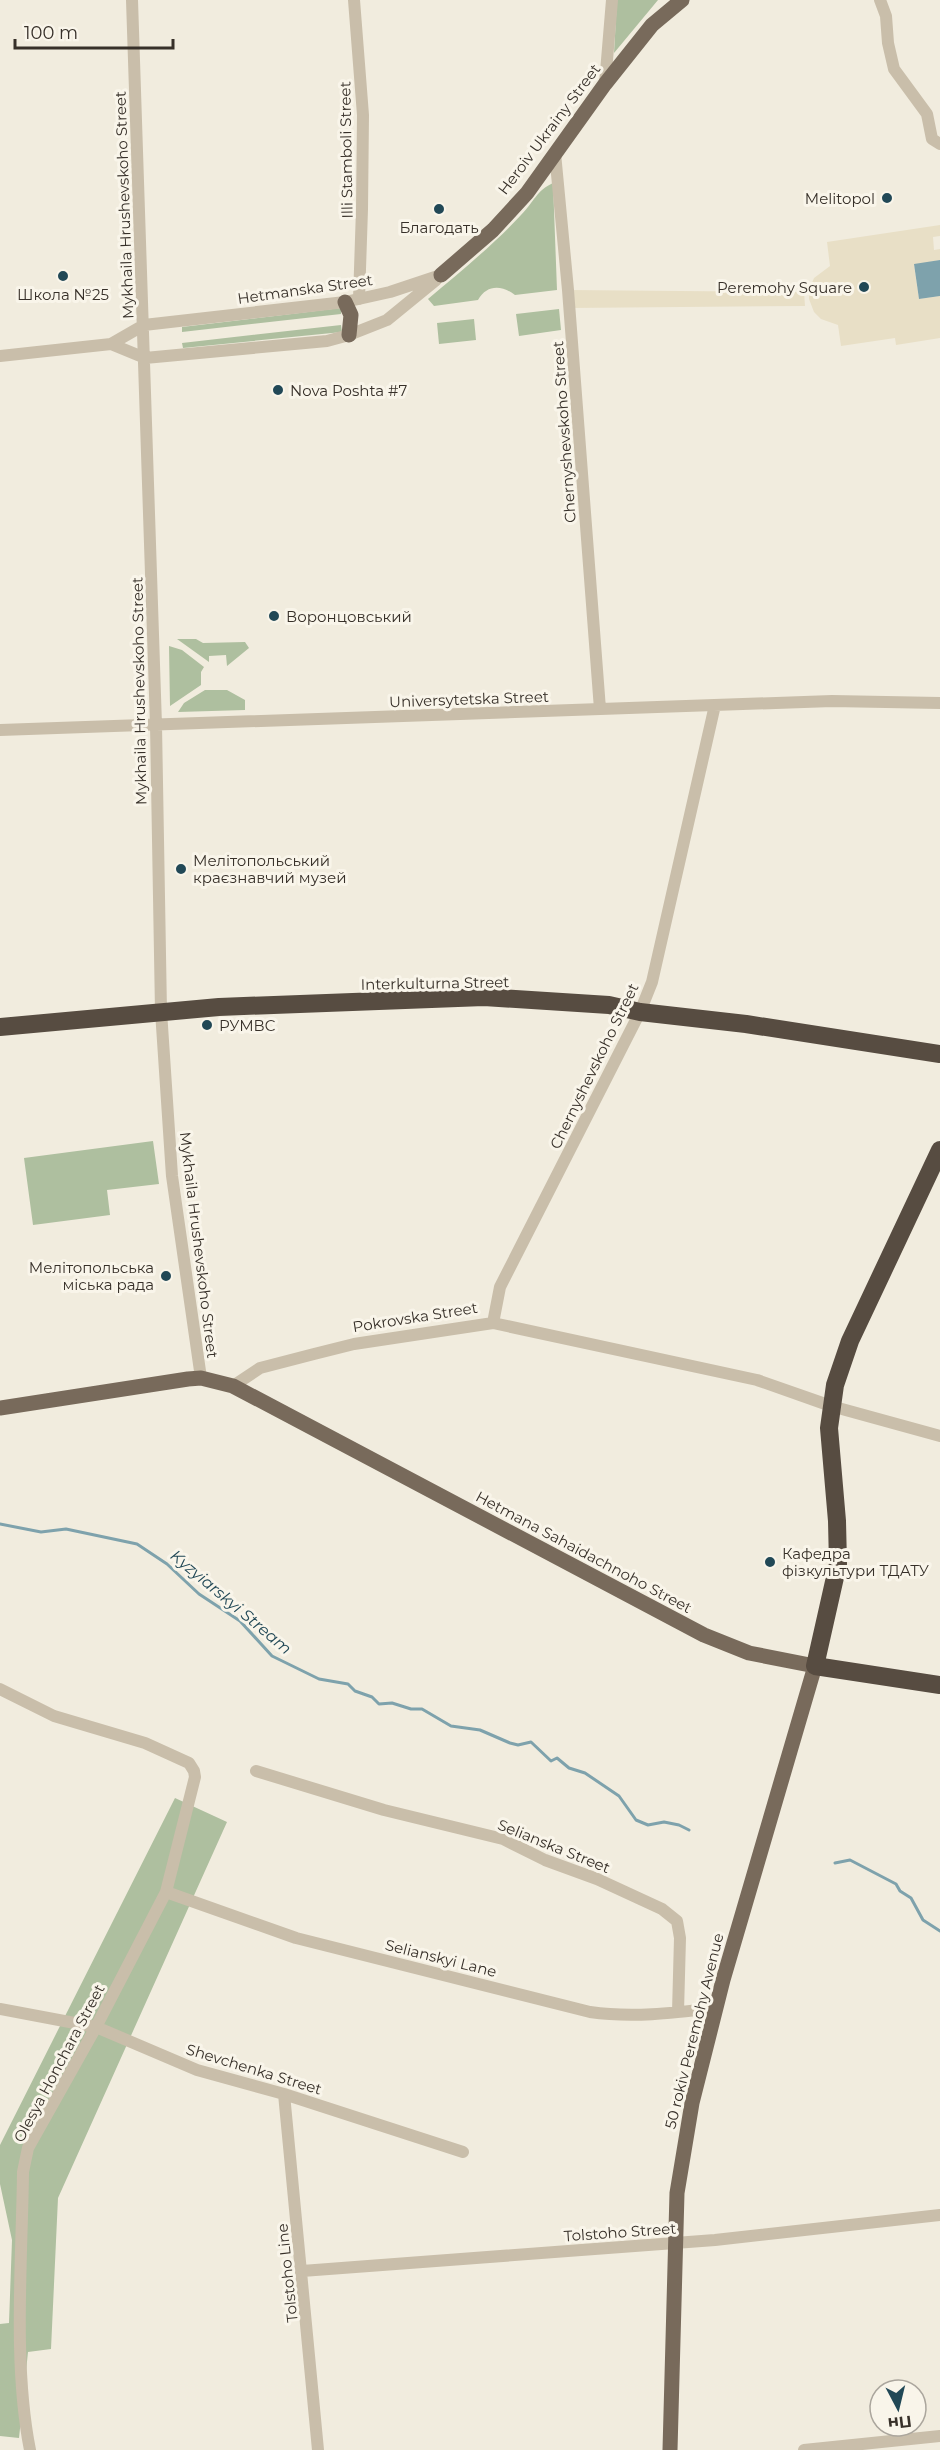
<svg xmlns="http://www.w3.org/2000/svg" width="940" height="2450" font-family="Montserrat,sans-serif">
<rect width="100%" height="100%" fill="#f1ecde"/>
<path fill="#aebf9f" d="M617,0h41l-44,53z
M553,183l4,107 -42,5c-13,-10 -28,-11 -37,5l-44,6 -6,-7c32,-27 64,-53 93,-84 12,-12 16,-25 32,-32z
M341,308v6l-159,18v-5z
M559,309l2,21 -42,6 -3,-22z
M474,319l2,21 -37,4 -2,-21z
M341,325l1,7 -159,16 -1,-5z
M177,639h19l7,4 42,-1 4,6 -22,18 -1,-11 -17,1v6z
M169,646l13,4 22,17 -3,5v13l-31,21z
M205,690h22l18,10v10l-67,2 6,-9z
M153,1141l6,43 -52,6 3,25 -77,10 -9,-67z
M175,1798l52,24 -169,376 -7,151 -23,3 -9,86 -19,-2v-112l9,-1 3,-83 -12,-56v-39z"/>
<path fill="#e8dfc6" d="M940,225v11l-7,1 1,13 6,-1v11l-26,5 5,34 21,-3v42l-44,7 -1,-7 -54,8 -3,-21 -17,-6 -7,-7 -5,-13v-9l5,-12 16,-12 -3,-24z
M568,290l236,2 1,14 -235,2z"/>
<path fill="#7ea2ac" d="M940,260v36l-21,3 -5,-35z"/>
<g fill="none" stroke-linecap="round" stroke-linejoin="round">
<path stroke="#7ea2ac" stroke-width="3" d="M0,1524l41,8 25,-3 71,15 30,20 32,30 41,27 32,35 47,23 29,5 7,7 17,6 7,7 13,-1 19,6h11l29,17 29,4 30,13 8,2 13,-3 20,19 6,-3 12,10 16,5 34,23 17,24 12,5 16,-3 15,3 10,5
M835,1863l15,-3 46,24 4,7 11,7 12,22 17,11"/>
<path stroke="#c9beaa" stroke-width="12" d="M132,0l24,725 5,286 11,165 29,202
M354,0l9,115 -1,94 -3,90
M880,0l6,16 2,27 6,26 33,45 5,25 8,5
M605,84l7,-84
M555,153l13,137 32,419
M111,344l34,14 182,-17 22,-6 38,-15 49,-40
M0,356l111,-12 33,-19 201,-23 45,-10 51,-17
M0,730l832,-29 108,2
M493,1323l7,-36 140,-275 12,-30 63,-277
M233,1386l27,-18 54,-14 40,-10 139,-21 264,57 74,26 109,30
M0,1689l54,27 91,27 44,20 5,8 1,6 -29,115 -70,135 -68,121 -5,24c-1,88 -10,192 7,278
M256,1771l128,39 119,29 42,21 52,19 65,30 15,12 3,17 -2,74
M166,1892l130,46 294,74c42,6 83,1 125,-4
M0,2009l96,18 101,43 87,24 179,58
M284,2094l34,356
M302,2271l413,-31 225,-25
M804,2450l136,-14"/>
<path stroke="#786a5b" stroke-width="15" d="M441,275l52,-45 34,-37 78,-109 47,-59 30,-25
M345,302l6,13 -2,20
M0,1408l188,-29 13,-1 32,8 471,249 45,18 66,13 -92,314 -31,123 -15,90 -7,257"/>
<path stroke="#574c41" stroke-width="18" d="M0,1027l219,-20 265,-10 125,8 31,7 106,12 194,30
M940,1150l-90,191 -15,44 -6,43 8,93 1,43 -23,102 125,19"/>
</g>
<g fill="#214856" stroke="#f9f5ea" stroke-width="2">
<circle cx="887" cy="198" r="6"/>
<circle cx="439" cy="209" r="6"/>
<circle cx="63" cy="276" r="6"/>
<circle cx="864" cy="287" r="6"/>
<circle cx="278" cy="390" r="6"/>
<circle cx="274" cy="616" r="6"/>
<circle cx="181" cy="869" r="6"/>
<circle cx="207" cy="1025" r="6"/>
<circle cx="166" cy="1276" r="6"/>
<circle cx="770" cy="1562" r="6"/>
</g>
<g text-anchor="middle" dominant-baseline="central" stroke-width="6" stroke-linejoin="round" paint-order="stroke">
<g font-size="15" fill="#373029" stroke="#f9f5ea">
<text transform="translate(549 129) rotate(-53)">Heroiv Ukrainy Street</text>
<text transform="translate(346 150) rotate(-91)">Illi Stamboli Street</text>
<text transform="translate(124 205) rotate(-92)">Mykhaila Hrushevskoho Street</text>
<text transform="translate(305 289) rotate(-8)">Hetmanska Street</text>
<text transform="translate(564 432) rotate(-94)">Chernyshevskoho Street</text>
<text transform="translate(139 691) rotate(-91)">Mykhaila Hrushevskoho Street</text>
<text transform="translate(469 699) rotate(-2)">Universytetska Street</text>
<text transform="translate(435 983) rotate(-1)">Interkulturna Street</text>
<text transform="translate(594 1066) rotate(-64)">Chernyshevskoho Street</text>
<text transform="translate(199 1245) rotate(83)">Mykhaila Hrushevskoho Street</text>
<text transform="translate(415 1317) rotate(-9)">Pokrovska Street</text>
<text transform="translate(584 1552) rotate(28)">Hetmana Sahaidachnoho Street</text>
<text transform="translate(554 1846) rotate(22)">Selianska Street</text>
<text transform="translate(441 1958) rotate(14)">Selianskyi Lane</text>
<text transform="translate(694 2031) rotate(-76)">50 rokiv Peremohy Avenue</text>
<text transform="translate(59 2063) rotate(-62)">Olesya Honchara Street</text>
<text transform="translate(254 2069) rotate(17)">Shevchenka Street</text>
<text transform="translate(620 2232) rotate(-4)">Tolstoho Street</text>
<text transform="translate(287 2273) rotate(-96)">Tolstoho Line</text>
</g>
<g font-size="15" fill="#373029" stroke="#f9f5ea" text-anchor="start">
<text x="875" y="198" text-anchor="end">Melitopol</text>
<text x="439" y="227" text-anchor="middle">Благодать</text>
<text x="852" y="287" text-anchor="end">Peremohy Square</text>
<text x="63" y="294" text-anchor="middle">Школа №25</text>
<text x="290" y="390">Nova Poshta #7</text>
<text x="286" y="616">Воронцовський</text>
<text x="193" y="860">Мелітопольський<tspan x="193" dy="17">краєзнавчий музей</tspan></text>
<text x="219" y="1025">РУМВC</text>
<text x="154" y="1267" text-anchor="end">Мелітопольська<tspan x="154" dy="17">міська рада</tspan></text>
<text x="782" y="1553">Кафедра<tspan x="782" dy="17">фізкультури ТДАТУ</tspan></text>
</g>
<g font-size="16" font-style="italic" fill="#214856" stroke="#f9f5ea">
<text transform="translate(231 1602) rotate(40)">Kyzyiarskyi Stream</text>
</g>
</g>
<g transform="translate(898 2408) rotate(173)"><circle r="28" fill="#f9f5ea" stroke="#aba69d" stroke-width="1.5"/>
<path d="M0-4.5L10 22L0 15L-10 22Z" fill="#214856"/>
<text y="-9" font-size="16" font-weight="bold" text-anchor="middle" fill="#373029">Пн</text>
</g>
<path d="M15 39v9h158v-9" fill="none" stroke="#373029" stroke-width="3"/>
<text x="24" y="39" font-size="18" fill="#373029" stroke="#f9f5ea" stroke-width="4.5" paint-order="stroke">100 m</text>
</svg>
